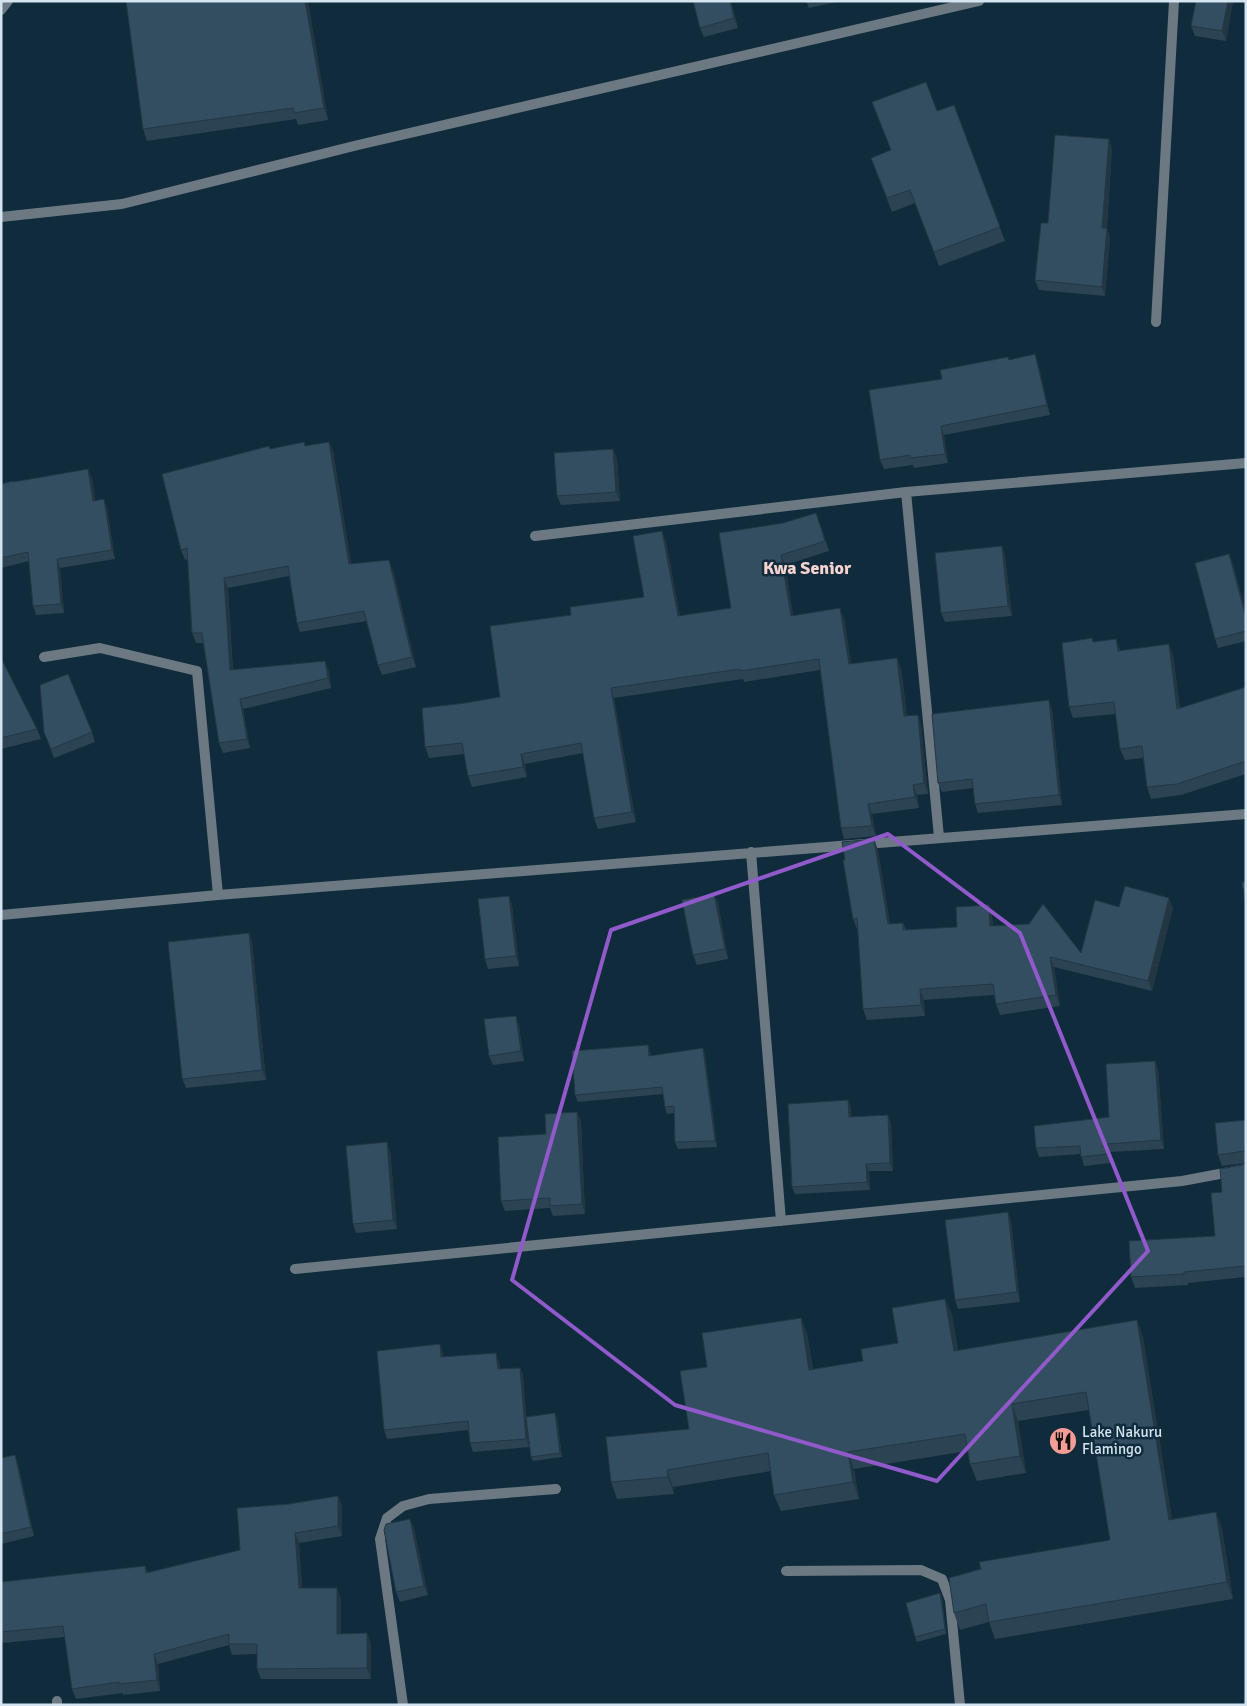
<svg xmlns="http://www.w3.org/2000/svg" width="1247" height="1706" font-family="Signika,sans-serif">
<rect width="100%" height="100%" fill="#0f2b3c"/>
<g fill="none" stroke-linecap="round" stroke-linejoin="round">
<path stroke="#6c7982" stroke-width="10" d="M44,657l56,-9 97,23 21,224
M786,1571l135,-1 21,9 8,21 10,105"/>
<path stroke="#6c7982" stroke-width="10" d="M1,10l7,-9
M1,217l121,-13 236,-59 621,-144
M1156,322l18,-321
M906,492l33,345
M535,536l371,-44 340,-29
M751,852l30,369
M1,915l217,-20 1028,-81
M295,1269l887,-88 64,-12
M57,1701v4
M403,1705l-23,-166 7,-21 16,-12 26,-7 127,-10"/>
</g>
<path fill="#2b4353" d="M126,1h182l20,119 -30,5 -2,-6 -149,22 -4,-12z
M731,1l7,27 -34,9 -4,-9z
M806,1h35l-32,7z
M1196,1h37l-7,40 -31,-5 -4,-10z
M954,105l51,136 -66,25 -24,-63 -23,9 -16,-40 14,-21 47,-40z
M1112,148l-5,80 3,10 -5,58 -66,-6 -4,-10 13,-57z
M1035,354l3,9 12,52 -106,20 4,28 -34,5 -1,-3 -29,4 -4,-9 62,-81z
M329,442l4,9 18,113 42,6 23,97 -34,8 -4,-10 -11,-44 -67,11 -3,-9 -8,-47 -61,12 5,81 96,2 2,17 -88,21 7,39 -27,5 -4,-10 -16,-100h-7l-4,-10 -4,-74 -3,1 -4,-10 89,-101 35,-3z
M617,458l3,43 -59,4 -4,-9z
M92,478l3,23 9,-2 3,9 8,51 -55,9 4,45 -28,2 -3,-9 -4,-45 -28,7v-84l12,-2z
M820,523l9,28 -44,14 8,50 51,3 7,46 50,4 6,48 11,-1 3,10 7,69 -11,1 2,13 -47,6 4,22 -32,3 -3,-11 -21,-158 -76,12 -1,-3 -129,19 22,124 -38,7 -4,-11 -11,-65 -58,11 2,13 -55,10 -4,-11 -4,-22 -35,4 -4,-11 40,-44 35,-6 71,-82 73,-18 18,-66 4,11 14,74 51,-8 -12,-75z
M1002,546l3,10 7,60 -67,6 -4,-9z
M1229,554l4,10 13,50v27l-28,7 -3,-9z
M1116,639l4,11 53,5 7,53 66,-21v87l-65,21 -30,4 -4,-12 -4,-29 -18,2 -5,-11 -4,-35 -43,4 -4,-11 24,-65z
M1,658l36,71 4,10 -40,10z
M1052,709l10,96 -84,8 -3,-9 -2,-16 -31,4 -4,-9z
M44,732h48l3,10 -41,16z
M878,850l12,74 13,-1 3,7 51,-3 32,-22 3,11 1,10 88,27 38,-46 54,1 -21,83 -98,-24 6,39 -60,9 -4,-11 -2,-9 -70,5 1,16 -58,4 -4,-11 -5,-80h-1l-4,-10 -8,-59z
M714,894l4,9 10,56 -31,6 -4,-10z
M509,896l3,9 7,61 -31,3 -3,-10z
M249,933l3,9 14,138 -80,8 -4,-10z
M519,1025l5,36 -31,4 -4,-9z
M648,1045l2,7 1,4 54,-1 12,92 -39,2 -3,-7 -1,-29 -7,1 -2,-7 -2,-13 -85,8 -3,-7z
M1155,1061l3,8 6,80 -54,3 1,11 -27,3 -3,-12 -42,3 -3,-9 73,-31z
M848,1100l3,8v9l40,6 2,48h-24l1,19 -75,4 -3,-7z
M577,1112l4,10 4,92 -32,2 -3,-8 -45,3 -4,-10z
M1246,1120v157l-58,6v2l-53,3 -4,-11 84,-41 7,-44 23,-29 -23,3 -4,-11z
M390,1151l7,78 -41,4 -3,-9z
M1008,1212l3,9 9,81 -62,7 -3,-9z
M945,1299l7,16 6,36 179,-31 6,17 29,182 44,-7 6,17 11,70 -238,40 -6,-17 -29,8 -6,-17 156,-73 -21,-130 -71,11 8,52 -49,8 -7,-17 -2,-13 -114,18 5,30 -78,12 -7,-16 -3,-24 -98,16 1,7 -57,5 -6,-17 78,-53 18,-62 94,-49 6,16 6,35 50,-8 35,-18z
M443,1353v4l56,5 1,7 20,-1 3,8 3,41 31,1 5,39 -29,4 -2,-4 -4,-27 2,17 -56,5 -3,-9 -2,-13 -81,9 -3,-9z
M15,1455l3,9 16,72 -33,8v-86z
M338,1496l4,10v30l-43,7 3,45 39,11v35l26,-1 4,11v35h-110l-4,-10v-15l-25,1 -3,-10 -71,19 2,27 -37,4v-2l-47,6 -4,-10 -7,-52 -62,6 -2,-4v-57l144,-16 3,7 92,-23 49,-46z
M410,1519l4,9 14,67 -28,7 -4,-10z
M940,1593l2,5 4,36 -29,8 -2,-5z"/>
<path fill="#233743" d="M305,1h3l20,119 -4,-12z
M730,1h1l7,27 -4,-10z
M1228,1h5l-7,40 -4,-10z
M1109,139l3,9 -6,89 -4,-9z
M1107,228l3,10 -5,58 -3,-9z
M1035,354l3,9 12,52 -3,-10z
M941,426l3,9 4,28 -3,-9z
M329,442l4,9 20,123 -4,-10z
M613,449l4,9 3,43 -4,-9z
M88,469l4,9 5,32 -4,-9z
M104,499l3,9 8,51 -3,-9z
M662,531l4,11 16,84 -4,-10z
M1002,546l3,10 7,60 -4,-10z
M1229,554l4,10 13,50v4z
M781,555l4,10 10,61 -4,-10z
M57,559l3,9 4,45 -3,-9z
M389,560l4,10 23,97 -4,-10z
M224,578l4,10 5,91 -3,-9z
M840,608l4,10 9,57 -4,-11z
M1116,639l4,12h-2z
M1169,644l4,11 8,65 -4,-11z
M897,658l4,10 7,59 -4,-11z
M325,661l4,10 2,17 -3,-10z
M611,688l3,10 22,124 -4,-10z
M240,699l3,10 7,39 -3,-9z
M1049,700l3,9 10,96 -3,-10z
M918,715l3,10 7,69 -4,-11z
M521,754l4,10 2,13 -4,-10z
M913,785l4,10 2,13 -4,-11z
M868,804l4,10 4,22 -4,-10z
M874,839l4,11 14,85 -4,-11z
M714,894l4,9 10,56 -3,-10z
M509,896l3,9 7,61 -3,-10z
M1169,898l4,10 -21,83 -4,-10z
M989,905l3,11 2,21 -4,-11z
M249,933l3,9 14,138 -4,-10z
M1050,957l4,10 6,39 -4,-11z
M920,989l4,11 1,16 -4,-11z
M516,1016l3,9 5,36 -3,-10z
M648,1045l2,7 1,11 -2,-7z
M703,1048l2,7 12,92 -2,-6z
M1155,1061l3,8 6,80 -3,-9z
M848,1100l3,8 1,17 -3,-8z
M577,1112l4,10 4,92 -3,-10z
M888,1115l3,8 2,48 -3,-8z
M387,1142l3,9 7,78 -4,-9z
M1107,1144l3,8 1,11 -3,-9z
M866,1164l3,7 1,19 -3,-8z
M1008,1212l3,9 9,81 -3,-10z
M945,1299l7,16 8,53 -6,-17z
M801,1318l6,16 8,53 -6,-17z
M1137,1320l6,17 32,200 -6,-17z
M440,1344l3,9 1,13 -3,-9z
M496,1353l3,9 2,16 -3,-9z
M520,1368l3,8 6,71 -3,-8z
M1012,1404l6,17 8,52 -6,-17z
M555,1413l2,5 5,39 -2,-4z
M848,1452l6,17 5,30 -6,-17z
M15,1455l3,9 16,72 -3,-9z
M667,1470l6,17 1,7 -6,-17z
M338,1496l4,10v30l-4,-10z
M1216,1512l6,17 11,70 -6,-17z
M410,1519l4,9 14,67 -4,-9z
M295,1533l4,10 4,56 -4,-11z
M337,1588l4,11v45l-4,-10z
M940,1593l2,5 4,36 -1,-5z
M367,1633l4,11v35l-4,-11z
M154,1654l4,10 2,27 -3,-11z"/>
<path fill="#324e60" stroke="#233743" d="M126,1h179l19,107 -30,5 -1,-5 -150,21z
M693,1h37l4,17 -34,10z
M1196,1h32l-6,30 -31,-5z
M926,82l11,29 17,-6 46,122 -66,25 -24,-62 -23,8 -16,-40 20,-8 -19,-48z
M1055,135l54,4 -7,89h5l-5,59 -67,-7 6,-57h7z
M1035,354l12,51 -106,21 4,28 -35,4v-3l-30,5 -11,-70 73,-11 -2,-9 68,-13 1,3z
M304,442l1,4 24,-4 20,122 40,-4 23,97 -34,8 -14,-54 -67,12 -9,-57 -64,12 6,92 95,-9 3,17 -88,21 7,40 -28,4 -17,-110h-10l-5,-85 -6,2 -19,-76 107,-28 1,3z
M613,449l3,43 -59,4 -3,-43z
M88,469l5,32 11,-2 8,51 -55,9 4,45 -28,2 -5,-54 -27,6v-74l12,-3v1z
M816,513l9,28 -44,14 10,61 49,-8 9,56 48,-6 7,58 14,-1 6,68 -11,2 2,12 -47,7 4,22 -31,2 -22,-169 -79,12v-2l-129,19 21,124 -38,6 -13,-75 -60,11 2,13 -55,9 -6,-33 -37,4 -3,-39 43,-5 35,-6 -10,-71 81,-11 -1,-8 74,-10 -11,-61 29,-5 16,85 53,-8 -12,-75 64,-10z
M1002,546l6,60 -67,7 -6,-60z
M1229,554l17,64v13l-31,8 -20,-76z
M1092,638l1,4 23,-3 2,12 51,-7 8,65 69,-22v74l-69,23 -30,3 -5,-41 -22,3 -6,-47 -45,5 -7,-64z
M1,658l36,71 -36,9z
M68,674l24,58 -41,17 -7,-17 -4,-47z
M1049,700l10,95 -84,9 -3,-25 -34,4 -6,-69z
M874,839l14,85 15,-1v7l54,-3 -1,-20 33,-2 1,21 39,-2 14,-20 38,49 14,-53 24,7 6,-21 44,12 -21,83 -98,-24 6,38 -60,9 -3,-20 -73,5 1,16 -58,4 -6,-91 -4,1 -10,-59h2l-3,-18z
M1242,882h4v25z
M714,894l11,55 -32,6 -11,-55z
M509,896l7,60 -31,3 -7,-60z
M249,933l13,137 -79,9 -1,-1 -14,-136z
M516,1016l5,35 -32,5 -5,-37z
M648,1045l1,11 54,-8 12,93 -40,1 -1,-36 -9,1 -3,-20 -87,8 -3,-44z
M1155,1061l6,79 -54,4 1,10 -27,3 -1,-11 -44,2 -2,-22 75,-9 -3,-53z
M848,1100l1,17 39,-2 2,48 -24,1 1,18 -75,5 -4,-83z
M577,1112l5,92 -32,2v-8l-49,3 -3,-64 48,-3 -1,-20z
M1246,1120v33l-2,-2 -26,4 -3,-32z
M387,1142l6,78 -40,4 -7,-78z
M1246,1162v104l-62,6v2l-53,3 -2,-36 86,-5 -4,-43 11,-1 -2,-23 23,-4z
M1008,1212l9,80 -62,8 -10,-80z
M945,1299l9,52 183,-31 32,200 47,-8 11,70 -238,40 -3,-18 -32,9 -5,-35 32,-9 -2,-7 131,-22 -24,-148 -74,12 8,52 -50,8 -5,-30 -117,18 5,30 -79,13 -6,-42 -101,17 1,7 -57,5 -5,-45 83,-8 -9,-58 27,-4 -5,-34 99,-15 8,52 54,-9 -2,-12 37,-6 -6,-35z
M440,1344l1,13 55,-4 2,16 22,-1 6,71 -56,4 -2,-22 -84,9 -7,-79z
M555,1413l5,40 -29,4 -5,-40z
M15,1455l16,72 -30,7v-76z
M338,1496v30l-43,7 4,55h38v46l30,-1v35l-110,1v-25h-28v-10l-75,20 3,26 -38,4v-2l-47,7 -9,-63 -62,6v-50l144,-16 1,7 94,-23 -3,-42 52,-4z
M410,1519l14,67 -28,6 -12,-62 2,-6z
M940,1593l5,36 -30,8 -9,-34z"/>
<path fill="none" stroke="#915acb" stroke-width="4" stroke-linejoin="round" d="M888,834l132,99 128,318 -211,230 -262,-76 -163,-125 99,-350z"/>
<defs>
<symbol id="restaurant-disc" viewBox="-11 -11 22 22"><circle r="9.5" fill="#f59c95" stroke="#0f2b3c"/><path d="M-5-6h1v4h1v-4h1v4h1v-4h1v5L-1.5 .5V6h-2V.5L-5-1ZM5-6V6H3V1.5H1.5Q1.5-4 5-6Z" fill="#111"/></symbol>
</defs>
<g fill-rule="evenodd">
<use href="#restaurant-disc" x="1047" y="1425" width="32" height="32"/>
</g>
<g text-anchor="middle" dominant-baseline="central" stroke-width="5" stroke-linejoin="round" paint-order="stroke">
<g font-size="15" fill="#d4e4f0" stroke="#0f2b3c" text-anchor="start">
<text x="1082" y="1432">Lake Nakuru<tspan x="1082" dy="17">Flamingo</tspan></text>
</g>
<g font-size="18" font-weight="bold" fill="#f8d4d1" stroke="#0f2b3c">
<text x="807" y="568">Kwa Senior</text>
</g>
</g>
<rect width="1247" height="1706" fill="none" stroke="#d4e4f0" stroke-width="5"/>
</svg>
